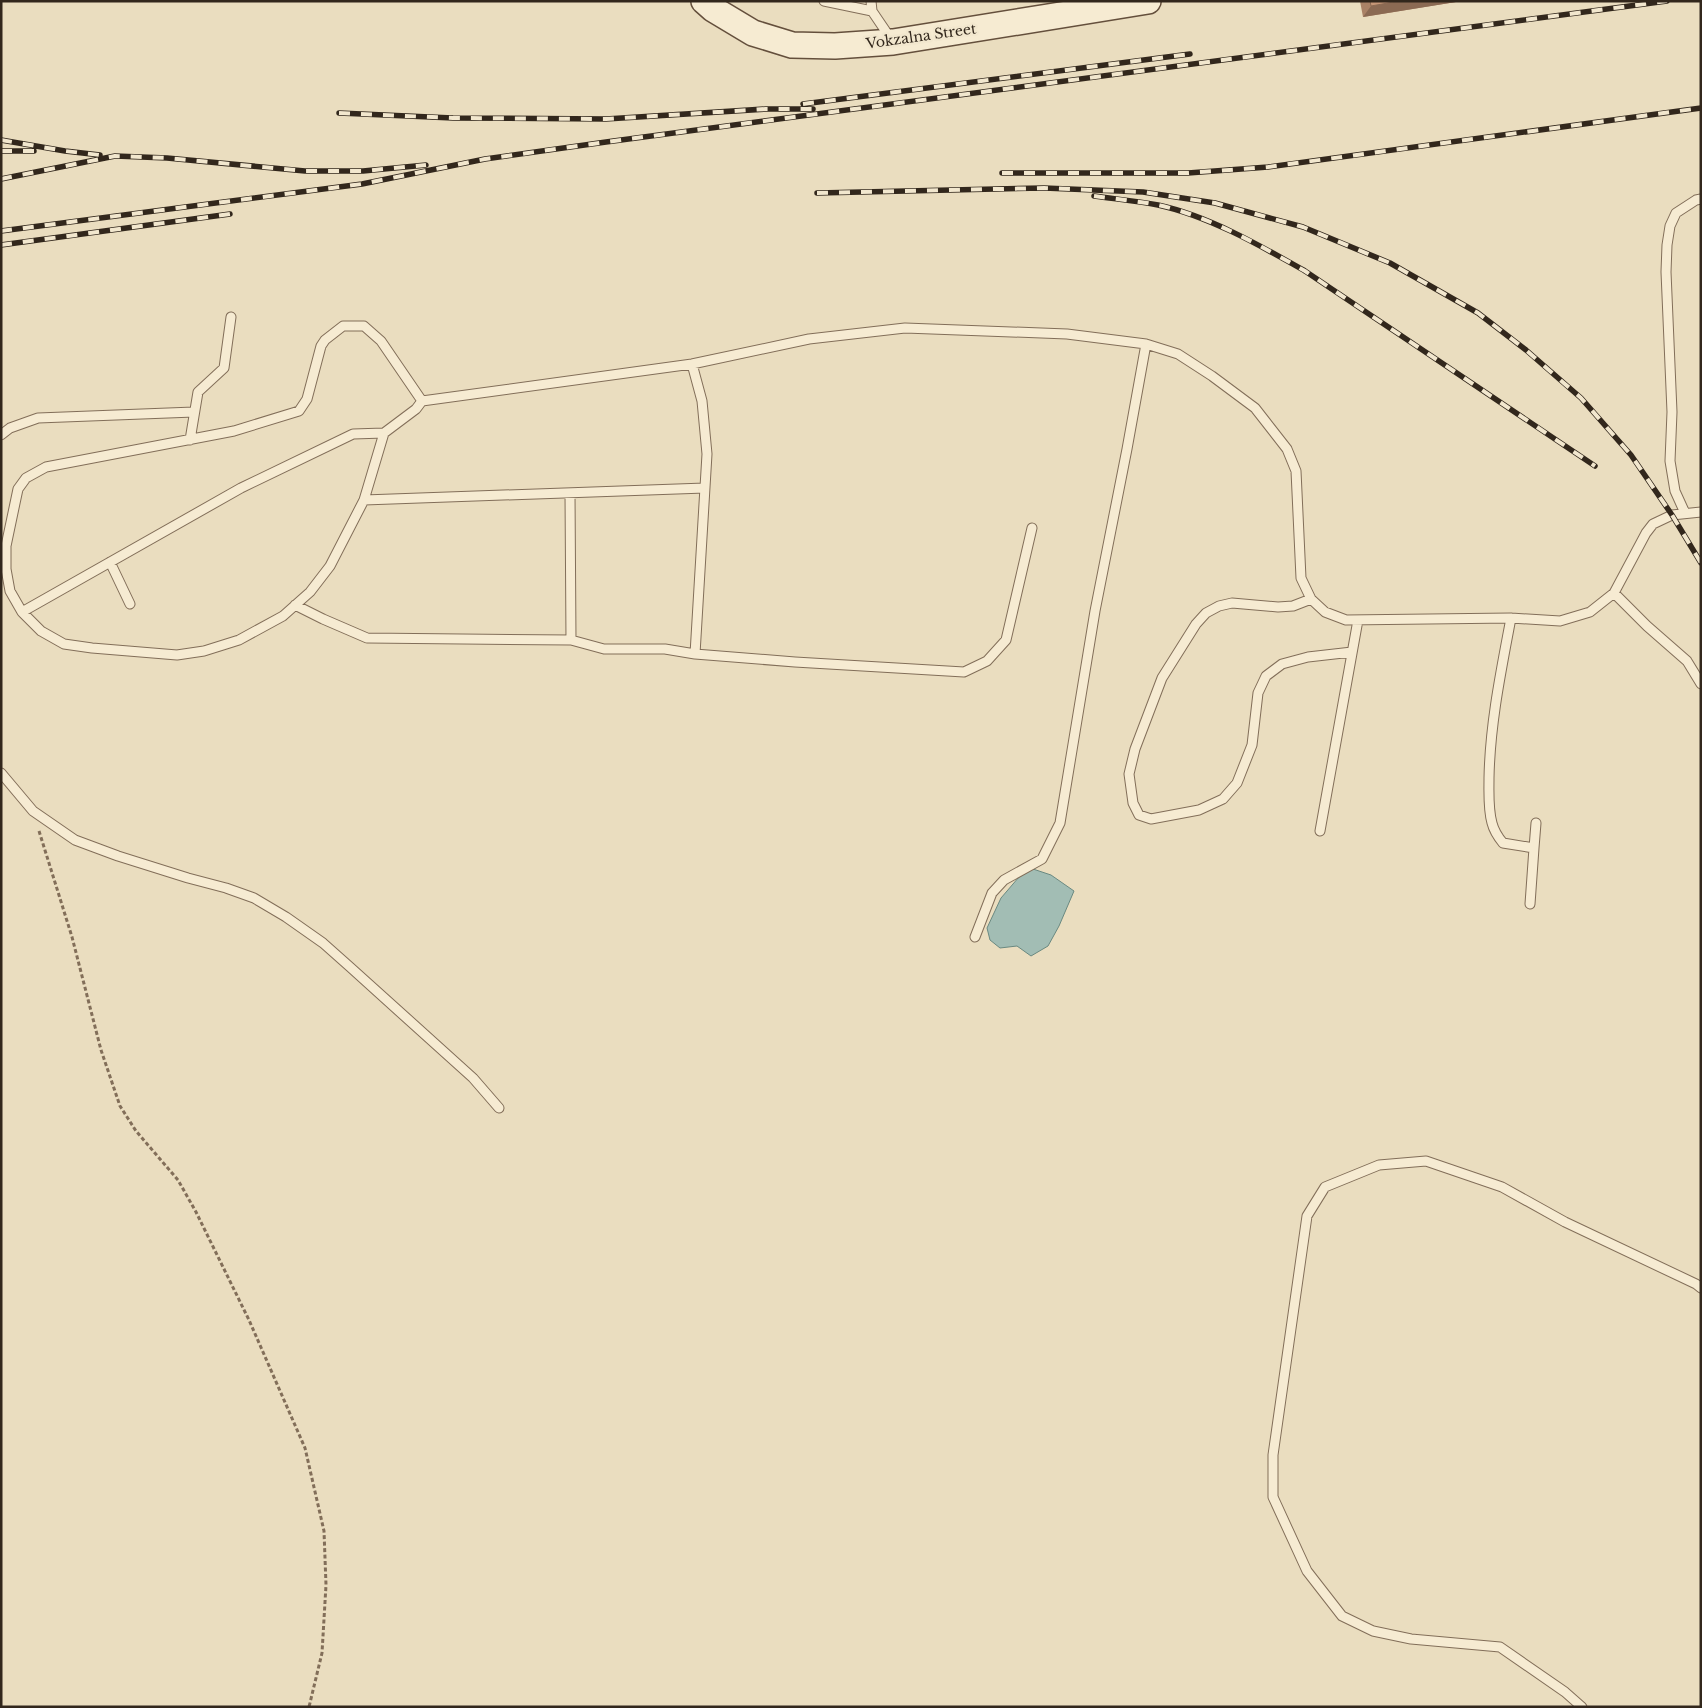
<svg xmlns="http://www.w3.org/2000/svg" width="1702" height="1708" font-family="'Libre Baskerville',serif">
<rect width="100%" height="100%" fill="#eaddbf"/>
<path fill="#a2bdb4" stroke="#6a8981" d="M1033,869l18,6 23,16 -15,35 -11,20 -17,10 -14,-10 -17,2 -10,-8 -3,-12 14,-30 18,-21z"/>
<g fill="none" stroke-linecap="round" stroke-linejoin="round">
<defs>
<path id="service" d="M824,1l48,10
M871,1l1,10 19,28
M692,364l10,37 5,53 -12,200
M422,401l-41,-60 -17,-15h-21l-18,14 -4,6 -14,53 -8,12 -65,20 -188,36 -20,11 -8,11 -12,57v23l4,22 12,21 19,19 23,13 28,4 85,7 27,-4 35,-11 44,-24 27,-24 20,-26 34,-66 20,-67 32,-24 6,-8 270,-37 117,-25 96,-11 162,6 79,10 32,10 34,22 43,32 32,41 9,22 5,107 10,21 14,13 21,8 165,-2 49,3 30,-9 24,-19 32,-60 7,-9 19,-9 29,-3
M1,435l9,-7 28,-10 156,-6
M190,440l8,-48 26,-24 7,-51
M570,493l1,147 33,9h61l30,5 100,8 169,10 23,-11 19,-21 26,-112
M364,500l341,-12
M1685,513l-10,-22 -5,-30 2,-49 -6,-140 1,-27 3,-19 6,-13 20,-13 5,-1
M110,562l20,42
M1614,593l33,33 40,35 14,23
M1311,599l-18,7 -15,1 -46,-4 -13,3 -13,7 -10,11 -34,54 -27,71 -6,25 4,29 6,12 12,4 48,-9 24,-11 14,-16 15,-38 6,-52 8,-17 16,-12 26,-7 44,-5
M295,605l28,14 44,19 204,2
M22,612l219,-124 112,-54 31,-1
M1511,618c-10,53 -21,106 -22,160 0,15 -1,31 3,45 2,8 6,14 11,20l31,5 -4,56
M1,773l32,38 42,29 43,16 70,22 38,10 28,10 32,19 37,26 27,24 123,111 26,30
M1320,831l38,-211
M1534,848l2,-25
M975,937l17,-44 12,-13 38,-21 18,-36 35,-212 32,-162 19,-105
M1582,1707l-17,-15 -65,-45 -89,-8 -38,-8 -31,-15 -35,-45 -34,-74v-42l34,-239 18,-29 54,-22 47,-4 76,26 63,35 131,62 5,4"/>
<path id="secondary" d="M704,1l9,8 40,24 39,12 43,1 58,-4 255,-41"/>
</defs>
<use href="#service" stroke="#826e59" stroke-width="11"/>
<use href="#secondary" stroke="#644f3c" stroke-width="28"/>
<path stroke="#826e59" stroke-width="3" stroke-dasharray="4 2.5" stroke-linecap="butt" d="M39,831l33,106 29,113 19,56 16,25 42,49 18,32 53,108 56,128 19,83 2,54 -4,68 -13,54"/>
<use href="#service" stroke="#f6ebd2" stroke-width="9"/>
<use href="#secondary" stroke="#f6ebd2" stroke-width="25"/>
<defs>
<path id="rail" d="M803,104l387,-50
M339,113l114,5 153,1 160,-10h47
M1,140l64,11 35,4
M1,151h33
M1002,173h186l80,-6 433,-59
M1,179l114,-23 52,2 138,13h58l63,-6
M817,193l227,-5 99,4 72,11 88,24 87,36 88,50 48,37 55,48 50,57 41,60 29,48
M1094,196c21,3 43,5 64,9 51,11 103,41 147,66l290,195
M1,231l361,-47 123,-25 121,-17 1061,-141
M1,245l229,-31"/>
</defs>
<use href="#rail" stroke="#32271c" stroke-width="5.5"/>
<use href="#rail" stroke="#f2e7ce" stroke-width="4" stroke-dasharray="11" stroke-linecap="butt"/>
</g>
<path fill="#aa8266" d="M1360,1h102l-99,16z"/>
<path fill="#8b6a53" d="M1399,1h63l-99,16 8,-11z"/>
<path fill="#c69777" stroke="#8b6a53" d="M1370,1h29l-28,5z"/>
<g text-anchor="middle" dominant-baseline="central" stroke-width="5" stroke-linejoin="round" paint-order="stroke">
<g font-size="14" fill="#32271c" stroke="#f2e7ce">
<text transform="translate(921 36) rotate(-8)">Vokzalna Street</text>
</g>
</g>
<rect width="1702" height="1708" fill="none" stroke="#32271c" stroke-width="5"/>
</svg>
